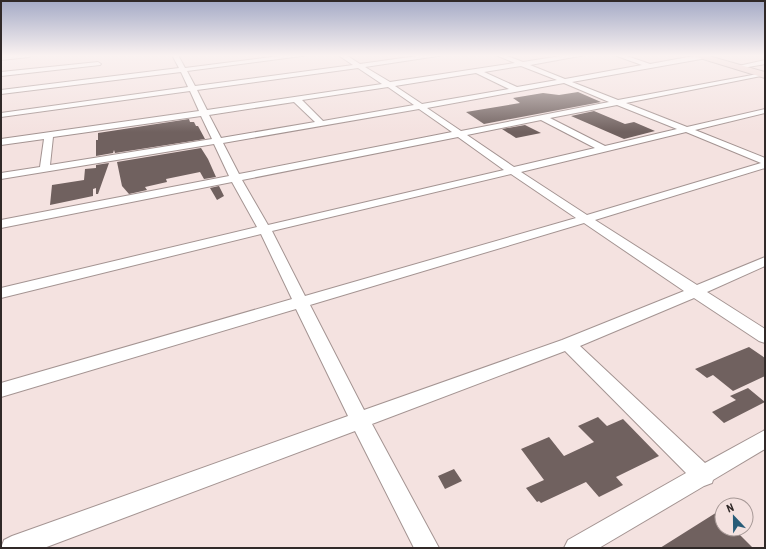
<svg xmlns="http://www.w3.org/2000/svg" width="766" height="549" font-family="'Roboto Condensed',sans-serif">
<rect width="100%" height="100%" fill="#f4e2e0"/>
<path fill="#70615f" d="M578,92l23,10 -117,22 -18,-12 54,-9 -7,-5 30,-5 16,2z
M594,111l31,13 9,-2 21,9 -31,8 -53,-23z
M189,119l1,3h4l2,4h2l7,13 -90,14 -1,-3 -1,3 -17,3v-16h2v-7z
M525,125l16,8 -25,5 -14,-9z
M201,148l7,11 8,18 -12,2 -4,-7 -34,7 1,3 -22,5 2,3 -18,4 -7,-8 -5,-24z
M109,163l-11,31h-2v-6l-3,1v7l-43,9 2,-20 32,-5 1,-11 11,-1v-3z
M219,186l5,10 -7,4 -7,-12z
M749,347l16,11v18l-32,15 -20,-16 -6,3 -12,-9z
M748,388l17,14 -41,21 -12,-11 24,-12 -6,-4z
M598,417l9,9 16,-7 36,37 -43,21 7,8 -24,12 -13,-15 -45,21 -2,-2 -2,1 -11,-14 18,-8 -23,-31 28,-12 15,19 30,-14 -16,-16z
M454,469l8,12 -17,8 -7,-13z
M722,509v20h15l-2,1 18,18h-93z"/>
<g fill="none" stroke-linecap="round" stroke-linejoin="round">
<defs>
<path id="street" d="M32,55l-3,2 -28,3v-4z
M172,55h6l7,13 102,-13h22l-122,16 8,15 158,-21 -15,-10h8l14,9 64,-9h20l-79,12 25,15 125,-19 -19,-8h9l18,7 44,-7h18l-55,10 35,14 77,-14 -28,-10h10l26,9 49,-9 5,2 -3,2 -129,23 46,18 145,-27 1,1 -3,2 -135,27 61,24 78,-18v4l-70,17 70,28v10l-170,52 102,65 68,-28v9l-58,26 58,37v14l-6,-2 -65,-43 -114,48 125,117 60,-33v19l-52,31 -1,3 -8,3 -105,62h-35l4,-8 118,-67 -121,-122 -193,73 67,124h-25l-59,-117 -311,117h-43l3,-8 8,-4 336,-120 -52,-107 -295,88v-14l291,-84 -31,-65 -260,64v-10l256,-61 -25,-45 -231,46v-8l228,-44 -15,-32 -213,35v-6l39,-6 4,-28 -43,6v-6l198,-28 -9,-20 -189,26v-4l187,-26 -7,-15 -180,22v-4l178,-22zM521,66l36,14 -40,7 -33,-15zM358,68l24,16 -175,26 -10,-20zM476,73l33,16 -87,15 -27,-18zM564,83l45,19 -148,29 -34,-23zM388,87l26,18 -91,16 -21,-21zM294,102l21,20 -94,16 -12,-23zM617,105l60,24 -72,17 -55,-28zM419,109l33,23 -213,42 -16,-31zM201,116l11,23 -162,26 3,-28zM541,120l54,28 -81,19 -47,-32zM686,132l75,31 -174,52 -66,-43zM458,137l46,33 -236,55 -26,-45zM511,174l65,44 -271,78 -33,-65zM584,223l100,68 -122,49 -198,70 -54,-105z
M765,60v4l-28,5 -3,-2z
M98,62l3,2 -1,1 -99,11v-4z"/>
<path id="secondary" d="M690,55h15l60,17v6z"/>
</defs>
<use href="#street" stroke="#a49492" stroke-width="2"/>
<use href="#secondary" stroke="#a49492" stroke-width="2"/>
<use href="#street" fill="#fff" fill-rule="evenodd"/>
<use href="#secondary" fill="#ecd4d1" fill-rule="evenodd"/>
</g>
<linearGradient id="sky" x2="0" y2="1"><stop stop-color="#a4aac6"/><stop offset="0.42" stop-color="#faf2f1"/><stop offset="1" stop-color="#faf2f1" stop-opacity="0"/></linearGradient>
<rect width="766" height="132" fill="url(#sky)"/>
<rect width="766" height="549" fill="none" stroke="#302928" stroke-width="4"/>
<g transform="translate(734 517) rotate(338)"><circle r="19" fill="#f4e2e0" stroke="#a69896"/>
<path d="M0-3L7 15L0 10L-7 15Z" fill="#285c78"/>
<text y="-6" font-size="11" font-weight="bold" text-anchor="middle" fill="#302928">N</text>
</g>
</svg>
